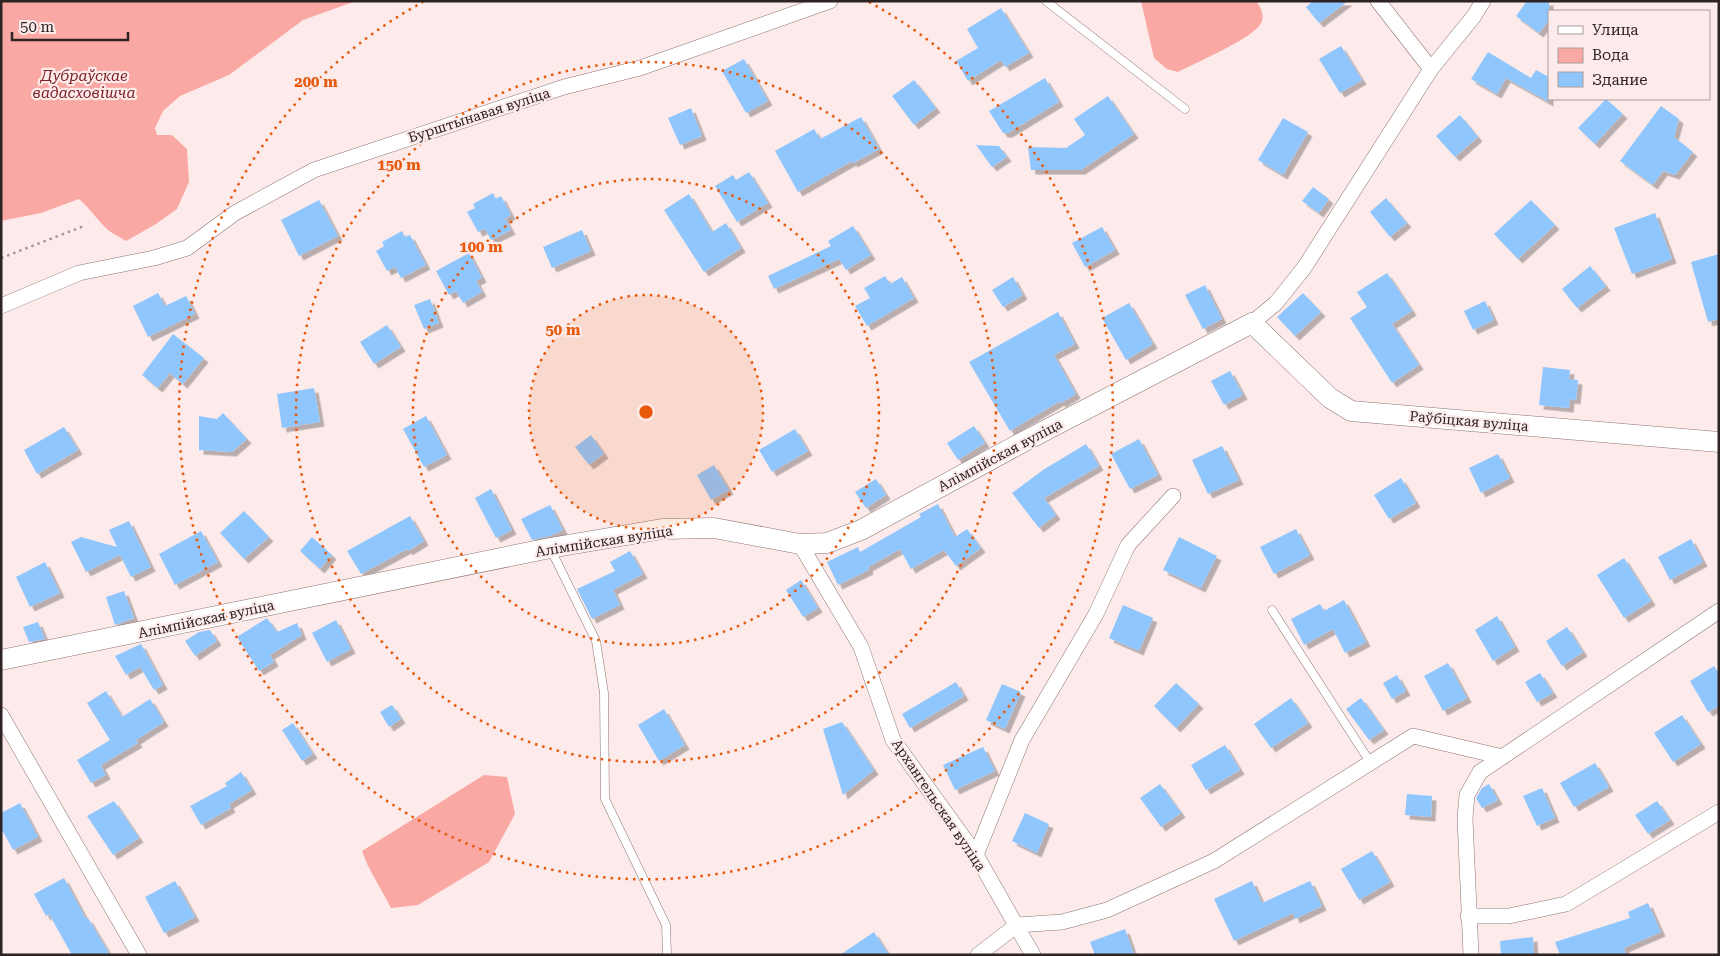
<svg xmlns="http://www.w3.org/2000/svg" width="1720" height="956" font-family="'Roboto Serif',serif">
<defs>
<filter id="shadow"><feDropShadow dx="4.5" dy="4.5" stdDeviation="0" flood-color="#0004"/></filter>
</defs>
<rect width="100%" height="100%" fill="#fcebea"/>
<path fill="#faa8a4" d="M1,1h355l-53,19 -74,55 -49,21 -17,15 -8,17 2,7h15l15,14 2,33 -12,27 -21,15 -30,17c-6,-4 -13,-7 -18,-11 -11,-10 -18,-22 -29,-31l-38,14 -40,8z
M1141,1h115c5,6 9,15 5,22 -7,15 -66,40 -83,49l-11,-3 -13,-11z
M484,775l23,2 8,37 -26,48 -71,43 -27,3 -23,-42 -6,-15z"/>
<path fill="#90c6fe" filter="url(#shadow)" d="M1313,1h35l-29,22 -13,-16z
M1527,1h22v19l-10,13 -23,-17z
M1001,8l28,45 -24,14 -4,-7 -33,21 -12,-20 22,-13 -11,-19z
M1341,46l21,34 -22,13 -21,-34z
M1488,52l43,26 5,-8 13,7v25l-43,-24 -9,16 -26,-15z
M744,59l24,42 -22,12 -24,-42z
M1045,78l14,24 -51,31h-5l-14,-22z
M914,80l22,28 -22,17 -22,-29z
M1108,96l26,38 -53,36h-50l-3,-23 38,1 19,-13 -11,-16z
M1606,99l17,15 -28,30 -17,-16z
M1661,106l18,13 -5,18 19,15 -18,23 -12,-4 -10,14 -33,-24z
M691,108l11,28 -22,9 -12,-27z
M1460,115l18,22 -23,20 -19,-21z
M861,117l18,32 -26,14 -1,-2 -54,31 -23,-41 39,-22 6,10z
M1283,118l25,14 -25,43 -25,-15z
M976,145l23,1 8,11 -15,10z
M749,172l19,31 -31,19 -22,-36 18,-11 3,5z
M1313,187l16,12 -10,14 -17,-12z
M493,193l3,6 5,-3 10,19 -6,4 6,11 -20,10 -6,-11 -7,3 -11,-20 8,-4 -2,-4z
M689,194l23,38 14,-9 15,25 -37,24 -40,-62z
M1386,198l21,25 -17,14 -20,-25z
M319,200l19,36 -39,20 -18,-36z
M1531,200l24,25 -37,34 -24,-25z
M1655,213l17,46 -40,15 -18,-46z
M853,226l18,29 -25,15 -7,-11 -65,30 -6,-13 63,-30 -3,-5z
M1102,227l13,23 -30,17 -13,-24z
M582,230l9,21 -39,17 -9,-21z
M402,231l3,6 5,-2 16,30 -25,13 -6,-11 -8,4 -11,-20 8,-5 -2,-4z
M469,253l13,25 -6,3 6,11 -19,11 -7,-12 -7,4 -13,-24z
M1719,254v65l-11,3 -17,-60z
M1590,266l16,20 -29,22 -15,-19z
M1387,273l25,38 -20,13 27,41 -27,18 -42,-65 17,-11 -10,-15z
M885,276l5,8 12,-7 12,21 -47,28 -12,-20 15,-8 -6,-10z
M1013,277l10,18 -20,12 -11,-17z
M1205,285l17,34 -19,10 -18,-34z
M158,293l7,13 21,-10 9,18 -47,23 -15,-31z
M1303,293l18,19 -26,24 -18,-19z
M430,299l9,24 -15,6 -10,-24z
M1485,301l9,19 -21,10 -9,-19z
M1129,303l24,41 -27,16 -24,-42z
M1058,312l17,32 -21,11 22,39 -15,9 -1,-2 -50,30 -41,-69z
M387,325l14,22 -27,17 -14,-22z
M173,334l31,24 -21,26 -13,-11 -12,15 -16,-13z
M1543,367l27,3 -1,9 9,1 -2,20 -6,-1 -1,9 -30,-3z
M1230,371l13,24 -19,10 -13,-24z
M314,388l6,34 -38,6 -5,-34z
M223,413l24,26 -15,13 -33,-2v-34l18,3z
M426,416l21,39 -23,12 -21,-38z
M974,426l11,17 -27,17 -11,-17z
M64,427l14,23 -41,24 -13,-24z
M795,429l13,22 -36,21 -13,-22z
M591,435l13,19 -15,11 -14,-18z
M1139,439l19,36 -28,14 -19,-35z
M1086,444l13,22 -55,32 12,17 -17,13 -27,-35 31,-23z
M1222,446l17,34 -31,14 -16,-34z
M1498,454l12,24 -29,15 -12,-25z
M714,465l15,25 -18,10 -14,-25z
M1401,478l15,25 -27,16 -15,-24z
M876,479l10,16 -20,13 -11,-16z
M491,489l21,41 -16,8 -21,-40z
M938,504l17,33 12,-8 14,19 -25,18 -12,-16 -33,19 -11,-20 -32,18 1,3 -31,15 -11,-23 31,-15 2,5 61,-35 -2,-3z
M550,505l13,25 -13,6 -18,4 -11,-21z
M244,511l25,26 -25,22 -24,-26z
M410,516l14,25 -16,10 -1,-2 -46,25 -14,-23z
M129,521l22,46 -20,10 -11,-22 -34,17 -15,-30 10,-5 36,10 -8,-17z
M1296,529l14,26 -36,19 -14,-27z
M201,531l17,31 -43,23 -16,-31z
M312,537l20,18 -12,14 -20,-18z
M1179,537l38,19 -16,32 -38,-18z
M1691,539l12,23 -33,18 -12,-23z
M630,551l13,23 -30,16 7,15 -28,14 -15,-30 38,-18 -5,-9z
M1624,558l27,43 -27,17 -27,-43z
M45,562l15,31 -30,14 -14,-30z
M801,580l17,28 -15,9 -17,-27z
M124,591l10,27 -19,7 -9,-28z
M1344,600l22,42 -21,11 -12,-24 -29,16 -13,-26 29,-15 4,7z
M1123,605l30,13 -14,33 -30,-13z
M1497,616l18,31 -22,14 -18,-31z
M267,618l10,14 20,-9 5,12 -32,20 4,7 -15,9 -22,-34z
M336,620l15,29 -24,13 -15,-29z
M38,622l7,17 -16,3 -6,-15z
M1567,627l16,25 -21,14 -16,-25z
M210,630l7,11 -22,15 -10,-15 14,-9z
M141,644l22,41 -9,5 -14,-23 -14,8 -11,-19z
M1448,663l19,35 -24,13 -19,-35z
M1714,666l5,8v32l-11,6 -18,-31z
M1540,673l13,20 -16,9 -12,-20z
M1397,675l9,16 -14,8 -9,-16z
M956,682l8,14 -54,32 -8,-14z
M1176,683l23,21 -23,24 -22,-22z
M1002,684l19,8 -16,37 -19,-9z
M106,691l16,26 28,-18 14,23 -28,18 2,3 -37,22 5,10 -15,8 -14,-23 33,-20 -23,-37z
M1291,698l17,25 -37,25 -17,-24z
M1361,698l23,32 -15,10 -23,-31z
M392,705l9,14 -12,8 -9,-15z
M664,709l21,36 -26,16 -21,-36z
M1682,715l19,29 -28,18 -19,-29z
M842,722l32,48 -31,25 -20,-66z
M293,723l20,31 -11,7 -20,-31z
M1225,745l15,25 -34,20 -15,-25z
M983,747l12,24 -40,19 -12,-25z
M1595,763l14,24 -35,20 -14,-24z
M241,772l11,18 -23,14 2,4 -30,17 -11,-19 37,-20 -2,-3z
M1160,784l21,29 -20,14 -21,-29z
M1489,784l9,16 -16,8 -6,-10 6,-10z
M1542,788l13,30 -18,8 -14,-30z
M1407,794l25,2 -1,21 -26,-2z
M114,801l25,37 -26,17 -26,-39z
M1657,801l13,19 -22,14 -13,-19z
M20,803l18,34 -25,13 -12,-22v-15z
M1025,813l24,11 -12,29 -25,-12z
M1372,851l18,31 -31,18 -18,-31z
M64,878l22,41 2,-1 22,37h-38l-23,-41 -3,2 -12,-22z
M175,881l20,36 -31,16 -19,-36z
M1252,881l10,22 48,-22 12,25 -27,13 -2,-6 -59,28 -20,-42z
M1648,903l13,29 -37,16 2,7h-66l-5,-13 75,-24 -2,-6z
M1125,929l9,26h-39l-5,-13z
M874,932l15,23h-49z
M1533,937l1,18h-33l-1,-14z"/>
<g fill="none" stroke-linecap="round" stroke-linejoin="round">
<defs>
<path id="service" d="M1046,1l139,108
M551,550l45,91 8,52 1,106 61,126 1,30
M1272,610l96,149"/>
<path id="minor" d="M1378,1l53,68
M1,306l78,-33 75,-15 33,-10 48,-35 79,-43 250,-83 76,-19 190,-67
M1252,323l24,-20 28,-35 127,-199 43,-53 9,-15
M800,544l61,103 32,93 83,115 57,100
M1,715l138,240
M976,855l46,-115 74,-126 32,-69 45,-49
M1468,916h41l57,-12 153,-92
M978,955l39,-30 45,-3 45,-12 107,-49 199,-125 90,21
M1471,955l-6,-137 2,-23 13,-23 239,-161"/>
<path id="tertiary" d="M1,660l549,-112 112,-19 52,-1 86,16 27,-1 34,-13 162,-88 229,-119 78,75 21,13 368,31"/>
</defs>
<use href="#service" stroke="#8d7473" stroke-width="9"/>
<use href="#minor" stroke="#8d7473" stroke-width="16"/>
<use href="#tertiary" stroke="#8d7473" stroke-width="21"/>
<path stroke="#a49594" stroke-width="2.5" stroke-dasharray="2.5 4" stroke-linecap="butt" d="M1,258l83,-32"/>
<use href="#service" stroke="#fff" stroke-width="8"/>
<use href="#minor" stroke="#fff" stroke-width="15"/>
<use href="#tertiary" stroke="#fff" stroke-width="20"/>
</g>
<circle cx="646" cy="412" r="117" fill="#e8590c" fill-opacity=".12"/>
<g fill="none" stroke="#e8590c" stroke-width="2.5" stroke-dasharray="2.5 5">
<circle cx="646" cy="412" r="117"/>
<circle cx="646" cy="412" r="233"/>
<circle cx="646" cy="412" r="350"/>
<path d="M869 2A467 467 0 1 1 423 2"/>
</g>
<g text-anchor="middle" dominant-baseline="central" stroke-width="4.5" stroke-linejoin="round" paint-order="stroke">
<g font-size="14" fill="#2d2322" stroke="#fcebea">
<text transform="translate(479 115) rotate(-18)">Бурштынавая вуліца</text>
<text transform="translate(1469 421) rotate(5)">Раўбіцкая вуліца</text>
<text transform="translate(1000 455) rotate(-28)">Алімпійская вуліца</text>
<text transform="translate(604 541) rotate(-9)">Алімпійская вуліца</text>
<text transform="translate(206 619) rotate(-12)">Алімпійская вуліца</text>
<text transform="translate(939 805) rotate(56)">Архангельская вуліца</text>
</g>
<g font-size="15" font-style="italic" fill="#7e2126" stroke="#fcebea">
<text x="84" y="76">Дубраўскае<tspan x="84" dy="17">вадасховішча</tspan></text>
</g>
</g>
<circle cx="646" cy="412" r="8" fill="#e8590c" stroke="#fcebea" stroke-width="2.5"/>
<g font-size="15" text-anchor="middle" font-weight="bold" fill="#e8590c" stroke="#fcebea" stroke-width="4.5" stroke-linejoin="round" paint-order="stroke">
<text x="316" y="87">200 m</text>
<text x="399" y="170">150 m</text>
<text x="481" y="252">100 m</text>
<text x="563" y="335">50 m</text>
</g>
<rect width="1720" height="956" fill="none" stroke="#2d2322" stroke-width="5"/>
<rect x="1548" y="10" width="162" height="90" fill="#fcebea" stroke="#a99b9a"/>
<rect x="1558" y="26" width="25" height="8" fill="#ffffff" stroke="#a99b9a"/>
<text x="1592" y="35" font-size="15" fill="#2d2322">Улица</text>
<rect x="1558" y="48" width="25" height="15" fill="#faa8a4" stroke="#a99b9a"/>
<text x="1592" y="60" font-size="15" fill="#2d2322">Вода</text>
<rect x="1558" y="72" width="25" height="15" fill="#90c6fe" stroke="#a99b9a"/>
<text x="1592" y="85" font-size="15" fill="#2d2322">Здание</text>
<path d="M12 32v8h116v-8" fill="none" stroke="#2d2322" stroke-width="2.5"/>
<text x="20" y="32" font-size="15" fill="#2d2322" stroke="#fcebea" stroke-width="4" paint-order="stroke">50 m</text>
</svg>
